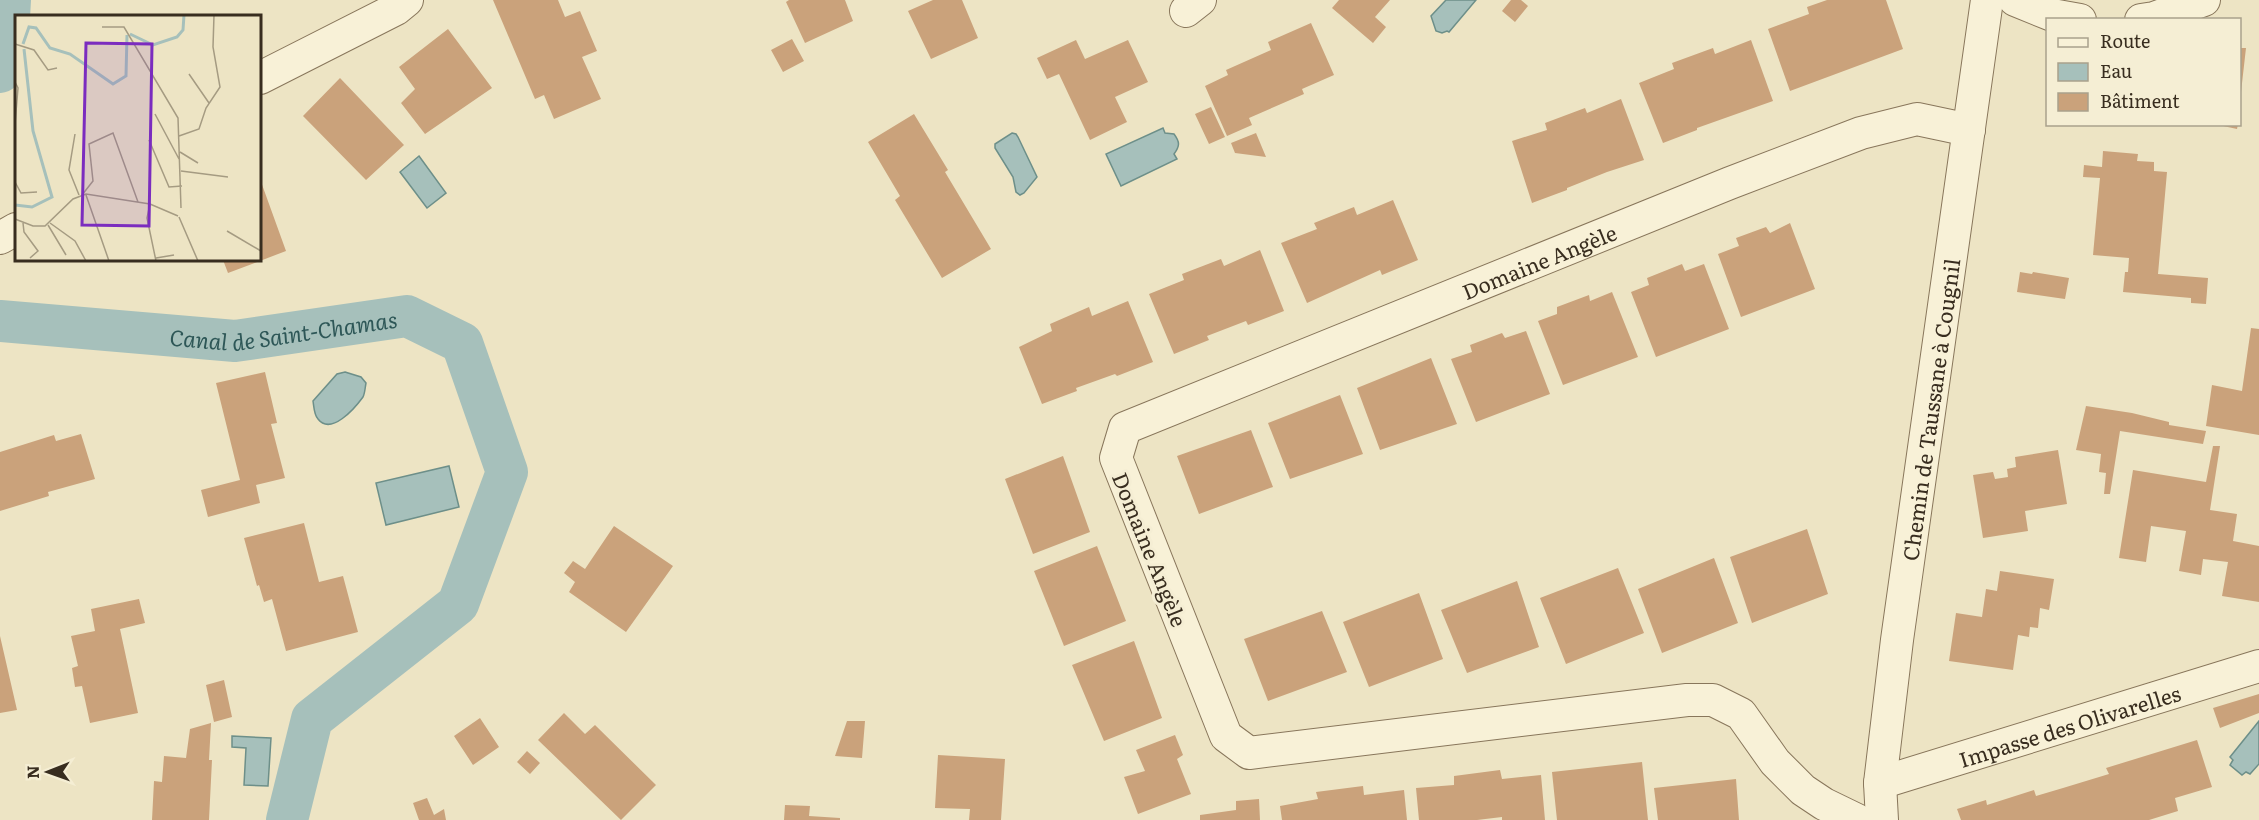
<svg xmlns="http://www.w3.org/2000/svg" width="2259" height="820" font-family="Literata,serif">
<rect width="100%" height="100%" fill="#ede4c4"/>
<path fill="#a6c0bb" stroke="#6d8f89" stroke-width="1.5" d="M1446,0h30l-27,32 -2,-1 -5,2 -6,-2 -5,-15z
M1163,128l2,5 9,1c6,8 6,12 0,20l3,5 -56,27 -15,-32z
M1012,133l4,1 2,3 19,40 -13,16 -4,2 -4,-3 -3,-15 -18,-29v-4z
M419,156l27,37 -19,15 -27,-36z
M345,372l16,5 5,6c-1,5 -1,10 -3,14 -8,11 -32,39 -45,22 -4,-4 -4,-12 -5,-18l24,-27z
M449,466l10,41 -73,18 -10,-42z
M2259,721v43l-9,10 -4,-2 -4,3 -12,-10 3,-5 -3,-3z
M232,736l39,2 -3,48 -24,-1 2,-37 -14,-1z"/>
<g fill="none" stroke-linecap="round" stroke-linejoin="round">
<g stroke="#a6c0bb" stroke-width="42">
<path d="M0,72l7,-19 3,-53"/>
<path id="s1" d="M0,321l235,20 172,-25 55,27 45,129 -49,132 -146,115 -25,101"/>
</g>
</g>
<path fill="#caa27b" d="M493,0h65l7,17 15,-6 17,40 -15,6 19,42 -47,20 -10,-24 -9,4z
M789,0h56l8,21 -48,22 -19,-41z
M933,0h29l16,38 -47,21 -23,-48z
M1339,0h51l-15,17 11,10 -13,16 -41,-35z
M1511,0h10l7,6 -13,16 -13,-11z
M1827,0h59l17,49 -113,42 -22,-62 41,-15 -2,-7z
M1311,23l23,52 -32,14 2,5 -55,24 3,7 -25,11 -22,-50 23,-11 -2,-5 45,-20 -3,-8z
M448,29l44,59 -67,46 -24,-31 14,-14 -16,-22z
M792,39l12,22 -21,11 -12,-22z
M1076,40l9,19 43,-19 20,42 -33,15 12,25 -37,18 -31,-66 -12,5 -10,-21z
M1751,40l22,61 -76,27v2l-34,13 -24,-60 35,-14 -2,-6 41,-15 2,6z
M2240,48h6l-5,44h-1z
M340,78l64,67 -38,35 -63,-64z
M1621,99l23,61 -37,12 -40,16v2l-35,13 -20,-62 35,-11 -2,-7 40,-15 2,5z
M1211,107l14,30 -16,7 -14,-30z
M914,114l34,56 -3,2 46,77 -49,29 -47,-78 5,-4 -32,-54z
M2214,124h24l-1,5z
M1256,133l10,24 -31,-4 -4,-10z
M2103,151l35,3 -1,7 17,1v9l13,1 -9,102 50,4 -2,26 -15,-1v-5l-68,-6 2,-20h3l1,-14 -36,-3 7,-77 -17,-1 1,-12 18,2z
M260,179l26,72 -58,22 -5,-13h37z
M1393,200l25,60 -36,15 -2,-5 -73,33 -26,-60 36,-14 -3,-6 40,-16 3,8z
M1790,223l25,66 -74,28 -23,-63 21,-8 -3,-8 30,-11 4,6z
M1260,250l24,61 -36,14 -2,-4 -39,15 2,4 -35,14 -25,-60 35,-14 -2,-6 39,-15 3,7z
M1682,264l3,7 19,-7 25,65 -73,28 -25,-65 18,-7 -2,-7z
M2020,272l12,2 1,-2 36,6 -4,21 -48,-7z
M1612,292l26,65 -75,28 -25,-64 19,-7v-7l32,-12 1,6z
M1128,301l25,61 -36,14 -2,-2 -39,14 1,3 -35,13 -23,-57 33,-16 -2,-7 39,-17 3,9z
M2251,328l8,1v106l-53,-9 6,-41 30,6z
M1526,331l24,63 -74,28 -25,-63 21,-7 -2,-7 32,-12 3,5z
M1431,358l26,66 -77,26 -23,-62z
M265,372l12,51 -6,1 14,54 -29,7 4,18 -52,14 -7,-27 39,-10 -24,-97z
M1340,395l23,59 -73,25 -22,-56z
M2086,406l46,7 37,9v3l37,6 -3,13 -83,-13 -10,63h-6l2,-21 -7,-1 2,-18 -25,-4z
M1251,430l22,57 -74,27 -22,-58z
M81,434l14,45 -47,13 1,4 -49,15v-59l54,-17 2,6z
M2213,446h7l-10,64 27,4 -4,27 26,5v56l-37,-6 6,-34 -25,-3 -2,16 -22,-4 7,-40 -35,-5 -5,36 -27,-4 14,-88 73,12z
M2058,450l9,54 -42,7 3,20 -45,7 -10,-63 20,-3 2,7 13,-2 -1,-8 9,-2 -1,-10z
M1063,456l27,76 -57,22 -28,-75z
M304,523l15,59 24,-6 15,56 -72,19 -14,-52 -8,3 -5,-17 -2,1 -13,-48z
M614,526l59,40 -47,66 -57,-40 6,-10 -11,-9 9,-12 12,8z
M1807,529l21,65 -76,29 -22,-66z
M1097,546l29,75 -62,25 -30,-75z
M1714,558l24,65 -76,30 -24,-64z
M1618,568l26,65 -78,31 -26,-66z
M2000,571l54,8 -5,31 -9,-2 -2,20 -8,-1 -1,10 -11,-2 -5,35 -64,-9 7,-48 26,4 4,-28 11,2z
M1517,581l22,66 -72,26 -26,-63z
M1419,593l24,66 -74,28 -26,-65z
M139,599l6,24 -25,6 18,84 -48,10 -8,-37 -7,1 -3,-19 6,-2 -7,-30 24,-5 -4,-22z
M1322,611l25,61 -79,29 -24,-62z
M0,636l17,74 -17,3z
M1134,641l28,77 -58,23 -32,-76z
M224,680l8,37 -18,5 -8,-37z
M2259,694v19l-39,15 -7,-20z
M564,713l21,21 10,-9 61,60 -35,35 -83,-80z
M480,718l19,29 -26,18 -19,-29z
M847,721h18l-3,37 -27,-2z
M211,723l-2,37h3l-3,60h-57l2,-39 8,1 2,-26 22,2 4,-29z
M1175,735l8,20 -6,4 14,35 -53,20 -14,-37 21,-6 -9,-21z
M2197,740l15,47 -37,11 3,13 -29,9h-188l-4,-11 29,-9 1,5 47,-15 2,6 27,-8 46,-14 -3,-6z
M527,751l13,12 -10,11 -13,-12z
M938,755l67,4 -4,61h-32l1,-11 -35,-1z
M1642,762l6,58h-91l-5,-48z
M1500,770l2,9 39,-4 4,45h-43v-3l-25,3h-58l-3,-32 38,-3v-9z
M1736,779l3,41h-81l-4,-32z
M1363,786l1,9 40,-5 3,30h-125l-2,-14 38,-7 -2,-7z
M427,798l7,17 10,-6 2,11h-27l-6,-17z
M1259,799l1,21h-60v-5l36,-5v-9z
M785,805l25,1 -1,10 31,2v2h-56z"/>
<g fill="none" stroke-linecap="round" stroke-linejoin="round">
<defs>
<g id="minor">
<path d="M2015,0l37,15 28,5"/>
<path d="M1186,11l14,-11"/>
<path d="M2141,20l13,-2 50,-18"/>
<path d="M260,78l136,-69 11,-9"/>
<path d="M0,238l16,-9"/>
<path id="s2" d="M1880,783l379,-117"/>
<path id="s3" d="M1857,820l-33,-16 -21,-14 -28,-28 -34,-48 -28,-14h-26l-438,53 -23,-17 -110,-278 9,-30 605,-245 131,-50 56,-14 52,11"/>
<path id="s4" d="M1882,820l-2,-37 17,-143 90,-640"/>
</g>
</defs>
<use href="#minor" stroke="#88765b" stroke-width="34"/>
<use href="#minor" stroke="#f8f1d7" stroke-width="32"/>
</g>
<g text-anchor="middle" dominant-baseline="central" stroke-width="6" stroke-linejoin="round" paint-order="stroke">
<g font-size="21" fill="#382d1f" stroke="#f5eed4">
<text stroke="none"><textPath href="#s3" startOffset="1464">Domaine Angèle</textPath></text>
<text stroke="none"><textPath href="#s4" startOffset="414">Chemin de Taussane à Cougnil</textPath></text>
<text transform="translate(1151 549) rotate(68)">Domaine Angèle</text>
<text stroke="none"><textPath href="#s2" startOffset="198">Impasse des Olivarelles</textPath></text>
</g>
<g font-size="22" font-style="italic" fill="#2e5757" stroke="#f5eed4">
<text stroke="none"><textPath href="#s1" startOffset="285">Canal de Saint-Chamas</textPath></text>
</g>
</g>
<g transform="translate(15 15)">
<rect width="246" height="246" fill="#ede4c4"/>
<path fill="none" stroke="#a6c0bb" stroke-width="3" d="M115,19l23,11 24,-8 6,-7 1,-15M8,29l6,-17 7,1 14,20 20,6 43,30 13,-8 1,-41M0,190l17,2 20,-10 -19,-66 -9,-82"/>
<path fill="none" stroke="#a59b82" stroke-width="1.5" d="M87,12h22l54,91 3,90M0,29l19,6 14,20 9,-2M174,59l20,29M0,67l3,6 -3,36M140,99l24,45M60,119l-6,36 10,25M164,121l20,-7 7,-21 14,-21 -7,-40 1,-32M134,125l20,47 13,-1M165,137l18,11M166,156l47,6M0,167l6,11 16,-1M67,180l11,-14 -4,-37 24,-11 25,69M71,180l23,66M135,189l-3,14 9,43M164,202l19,44M0,204l18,7h12l28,-27 13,-5 64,10 28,12M8,208l1,9 14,19 -8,7M35,208l25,18 11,20M33,210l18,30M212,216l34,20M141,243l18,-3"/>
<path fill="#7b2cbf" fill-opacity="0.15" stroke="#7b2cbf" stroke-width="3" d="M71,28l66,1 -3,182 -67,-1z"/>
<rect width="246" height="246" fill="none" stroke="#382d1f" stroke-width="3"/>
</g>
<rect x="2046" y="18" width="195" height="108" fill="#f5eed4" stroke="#a9a18c" stroke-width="1.5"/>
<rect x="2058" y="38" width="30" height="9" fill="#f8f1d7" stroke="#a9a18c" stroke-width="1.5"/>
<text x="2100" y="48" font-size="18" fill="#382d1f">Route</text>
<rect x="2058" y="63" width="30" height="18" fill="#a6c0bb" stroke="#a9a18c" stroke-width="1.5"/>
<text x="2100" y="78" font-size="18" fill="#382d1f">Eau</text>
<rect x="2058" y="93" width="30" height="18" fill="#caa27b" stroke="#a9a18c" stroke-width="1.5"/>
<text x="2100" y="108" font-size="18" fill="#382d1f">Bâtiment</text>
<g transform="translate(48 772) rotate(269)" stroke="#f5eed4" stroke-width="4.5" paint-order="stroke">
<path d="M0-4.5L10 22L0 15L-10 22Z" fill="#382d1f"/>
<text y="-9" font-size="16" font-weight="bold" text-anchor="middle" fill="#382d1f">N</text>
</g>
</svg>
